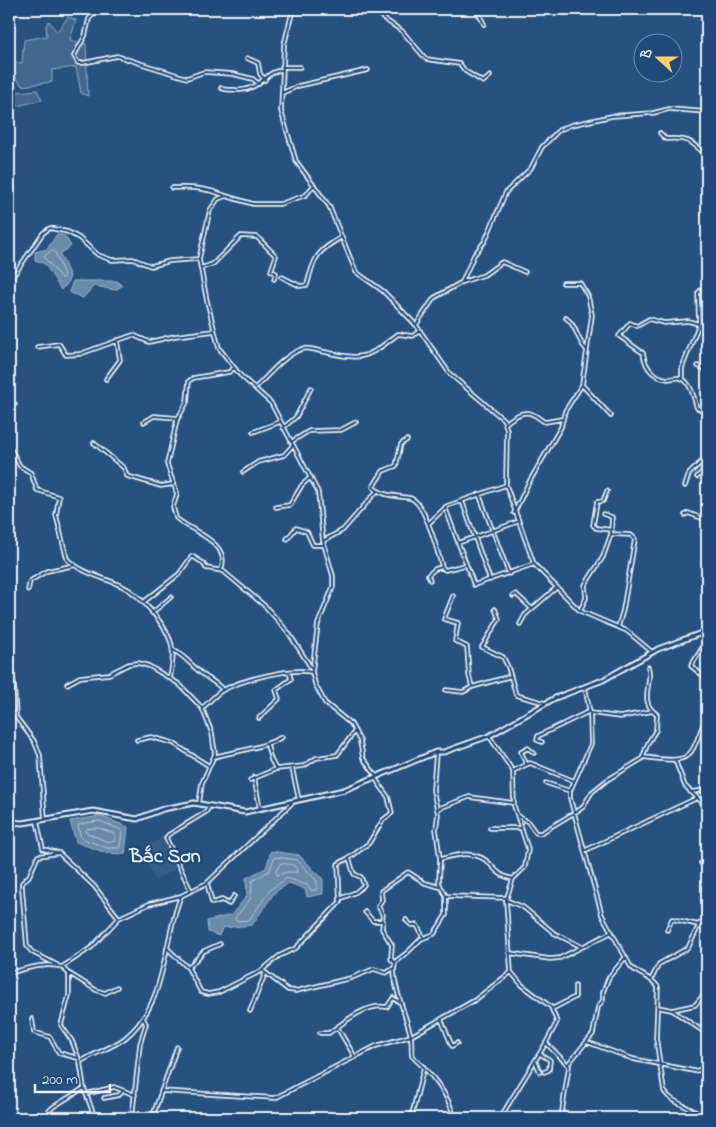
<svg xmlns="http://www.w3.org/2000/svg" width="716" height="1127" font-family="'Indie Flower',sans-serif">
<rect width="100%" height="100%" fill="#27517f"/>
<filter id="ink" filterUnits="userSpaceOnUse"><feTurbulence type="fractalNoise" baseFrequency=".02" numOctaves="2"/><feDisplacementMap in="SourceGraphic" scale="10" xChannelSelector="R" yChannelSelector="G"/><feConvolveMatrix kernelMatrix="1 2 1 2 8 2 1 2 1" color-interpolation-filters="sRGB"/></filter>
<g filter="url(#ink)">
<path fill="#355d88" d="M163,838l13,31 -21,11 -11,-23 3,-12z"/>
<path fill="#436891" stroke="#96acc4" d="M68,17l8,3 -6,20 16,4 2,52 -7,-3 -5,-26 -24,3v12l-30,4 -9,-12h-4v-11h13l2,-23 23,-4 -1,-10 3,-5 8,11z
M37,90l5,10 -33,8v-15z"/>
<path fill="#6b8aaa" stroke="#9db3c9" d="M57,234l8,2 6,10 -11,8 10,22 -3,8 -6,6 -16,-26 -10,-4v-8l12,-3z
M73,281h44l5,5 -7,4 -21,-4 -11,12 -14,-6z
M100,816l28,11 -3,27 -19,-1 -30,-11 -6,-21z
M271,851l28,4 24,24v15l-16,3 -2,-8 -16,-6 -14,9 -23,33 -30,3 -3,8 -11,-4 -1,-11 24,-6 16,-19 -1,-18 20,-10z"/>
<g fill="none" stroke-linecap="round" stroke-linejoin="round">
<path stroke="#b6c8d9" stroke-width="1" d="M52,250l3,2 9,23 -2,4 -18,-22z
M99,821l23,9 -2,18h-13l-26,-10 -3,-13z
M99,828l16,6v7l-7,1 -23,-10 2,-3z
M275,857l22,3 20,21v8l-5,2 -5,-6 -20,-7 -16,11 -22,31 -13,1 -1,-3 16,-20 1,-17 17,-10z
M281,863l13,2 4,7h-11l-10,3 -1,-3z"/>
<defs>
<path id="street" d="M98,9l-9,10 -4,17 -11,20 4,7h5l34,-7 70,22 17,-6 29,2 20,5 6,5
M293,9l-9,36 -3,66 15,50 33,45 27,66 27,19 33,34 34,49 54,46 3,10 -1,55 28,79 46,47 47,20 25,21
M374,9l10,10 18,12 24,28 34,5 5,7 18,11 7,-6
M446,9h3
M476,9l8,15
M247,58l11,5 2,11 5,6
M282,67h18
M221,88c5,3 10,1 15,2 23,2 29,-19 46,-20
M282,93l16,-7 70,-16
M660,133l6,6c22,-2 26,3 41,17
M314,185l-8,10 -26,9h-27l-27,-8 -8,3 -8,11 -11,49 8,42 12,47 21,27 31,28 47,89 5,49 10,35v11l-15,37 -6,48 3,12 10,19 26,21 9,17 3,17 14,19
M172,188c19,-1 34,0 52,7
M201,268l12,-4 28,-28 16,1 19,19 -5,15 5,2 -2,6
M282,277l18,9 7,-1c7,-28 10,-34 35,-48
M9,282l34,-49 7,-5 18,4 11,6 19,17 14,5 21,-1 18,7 19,-5 29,-2
M462,282l22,-7 18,-13 23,10
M566,318c10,6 11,22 20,31
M699,324l-11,-3 -24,2 -15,-4 -12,7 -7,-3 -11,13 24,17c2,13 9,24 25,26 5,0 10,-3 15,0 9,6 11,20 14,29l10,4
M416,325l18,-27 28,-16 12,-27 11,-14 21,-49 25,-24 11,-21 17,-17 12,-5 41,-9 41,-3 16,-4 38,3
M37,347l22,-3 7,11 14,-1 53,-19 16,7 26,-6 39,-5
M698,366l9,4
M106,379l14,-19 -3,-20
M682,379v-11l17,-44 -1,-31 3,-3 6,-1
M582,385l29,31
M255,388c13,-12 29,-33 47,-39 8,-2 15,2 23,3 39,9 42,6 73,-18l15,2 7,-6
M9,404h6
M144,422l10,-6 24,2
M506,423c7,-6 19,-14 28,-8 5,2 6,5 11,7l17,-3
M283,428l13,-11 15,-29
M253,432l27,-10
M407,440l-6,4 -5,22 -13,5 -10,16c9,9 24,9 37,11 15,3 28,55 32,69
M291,442l18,-11 32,-1 15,-8
M94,443l30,25 3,8 34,10 12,-2
M9,446l11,20 11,7 6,17 22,7 -3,18 11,44c14,14 38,19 55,27 18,8 47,42 50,61 2,10 0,21 -2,31
M243,472l15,-10 26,-7 9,-10
M697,477l10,-10
M685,486l4,-12 11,-11 5,7
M607,491l-4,10 -6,1 -4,23 3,3 16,2
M479,494l30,80
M462,501l28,79
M276,507l14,-2 12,-20 9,-8
M445,507l29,78 60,-21
M514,513l14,-29 33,-57 4,-16 17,-26 10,-70 -4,-19 -8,-13h-17
M685,515l3,-2 19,7
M429,523l18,-17 59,-21
M611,534l20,1 4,4 -12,71 -5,17
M287,539l9,-11 11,4 6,13h11
M323,541l20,-11 34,-39
M458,543l59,-21
M221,570c11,-28 -30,-38 -45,-52l-3,-11 4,-13 -10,-30 10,-44 10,-18 2,-21 4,-3 36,-6 5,-4
M430,580l-2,-5 7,-6 7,-2 3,3 20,-5
M28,590l2,-9 17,-10 28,-6
M453,596l-9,23 14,4 -3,18 12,6 2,28 3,12
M513,596l3,-2 16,15
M145,601l34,-27 13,-18 11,7 3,5 17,3 42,35 23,26 24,37
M495,609l4,10 -17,28 21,10 5,10 8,28 29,8
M580,611l6,-13 -1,-13 18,-28 8,-23 1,-17 -9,-3
M152,613l19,-16
M520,624l5,-9 31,-27
M707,640l-16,26 16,13
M173,650c12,6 18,15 28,23 7,6 15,9 22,17
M9,660l5,24 2,33 18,24 6,14 5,64
M67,684l13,-7 29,-3 20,-10 9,-1 11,3 30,18 23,24 10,25 3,21 -13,29 -3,21
M585,687l5,26 1,31 -21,47v7l32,117 29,52c8,8 21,10 27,20l-2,51 8,53c8,13 29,16 40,27
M446,690l17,2 9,-5 39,-11
M202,708c7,-5 13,-14 21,-18 21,-11 66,-22 89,-18
M9,710l6,5
M590,713l30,4 33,-6
M259,718l20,-19 -3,-9 15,-11 -2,-7
M489,736l24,35 1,35 14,43 -3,18 -12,12 -7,21 5,72 11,13 29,22 6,15 -11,21 -46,75
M137,740l14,-3 22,6 36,23
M542,742l-5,-2 1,-4 52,-25
M267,745l4,15 5,9
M436,753l-3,37 5,24 -2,15 4,30 -1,24 7,13v19l-12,19 -13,5 -13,13 -12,9c-8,16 12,58 15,76 1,6 0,13 1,19 18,17 37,37 42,62
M214,757c23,-6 48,-9 68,-20
M644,757c52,8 45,0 63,-42
M675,760l10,26 22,21
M526,763l-5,-11 7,-4 6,5
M292,768l7,32
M513,771l17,-8 44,18
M254,777l6,32
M250,780l26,-11 28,-3 12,-8 21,-3 18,-24
M546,783l24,8
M690,792l17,-2
M437,809l32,-12 45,6
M518,816l10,6 8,11h5l41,-25 10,-16 15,-12 35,-21 6,-16 8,-13 1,-16c-20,-12 -3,-33 -9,-47
M37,821l6,28 16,4 35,33 25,32
M490,828h31
M586,850l111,-52
M707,858l-6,5 6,8
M440,859c17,-4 36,-10 50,5 8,9 11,12 23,15
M207,883l5,20 10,-3 7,4 5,-8
M191,891l-25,-53 2,-3 38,-23 3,-5
M447,896l60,2
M342,898l14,-6 8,-7 -3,-8 -7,-3 -5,-16
M506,900l17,7 31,26 28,14
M365,912l8,9h10l-1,8 10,16 -1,14 4,4
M382,920l1,-5 -5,-9 4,-6 -1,-9 27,-19 17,11 15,4
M406,920l5,5h6l6,12
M667,930l5,-11 27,6
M167,948l21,20 13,24 7,2 11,-2 42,-21 18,-15 17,-8 44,-46 -2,-38 14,-8 17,-13 14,-23 9,-7 -4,-16 -13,-19
M509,953l41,6 10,-1 52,-26
M57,965l-25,-13 -5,-6 -5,-58v-5l7,-7 9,-20 21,-3
M62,967l7,7v21l-8,30 11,16 8,21
M188,968l16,-17 16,-7
M262,970l26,20 8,1 55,-13 23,-9 12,4 8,-5
M9,973c16,-4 37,-11 53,-6l30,-20 27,-29 30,-14 32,-8 26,-13 85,-80
M70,974l26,16 9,3 12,-6
M651,980l8,-16 29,-16 12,-25 7,1
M657,1007l15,3 23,-5 12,-14
M552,1009l23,-12v-11
M672,1010l35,24
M250,1011l15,-37
M32,1019l2,13 16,5 9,16 19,5
M441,1019l11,27 5,-3
M337,1027l18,30
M320,1033h9c17,-12 37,-30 58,-26l6,-9 6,4
M587,1042l46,17 61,12 6,-1 7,-11
M546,1043l23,23 -8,52
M540,1054l10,6 -1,10 -5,2
M535,1061l5,11
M568,1064l25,-30 5,-27 5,-7v-8l6,-15 16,-19
M161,1091l114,7 101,-52 35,-10 64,-36 36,-28
M86,1094l28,-7 21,8
M104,1098l15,-3 3,-3
M9,1114l1,4
M42,1118l11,-11 31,-19
M95,1118l-11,-30 -4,-26c14,-9 32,-14 45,-24 43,-35 37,-95 56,-142
M132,1118l8,-74 6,-20 -3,-6
M152,1118l25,-71
M411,1118l13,-51"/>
<path id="secondary" d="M9,822l14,1 70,-12 44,8 26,-10 31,-6 51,9 99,-22 92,-38h8l45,-16 66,-38 48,-18 55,-31 49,-18"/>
</defs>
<use href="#street" stroke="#e8f1f8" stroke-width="5.5"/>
<use href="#secondary" stroke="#e8f1f8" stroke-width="7"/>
<use href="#street" stroke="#1f4a7a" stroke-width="2"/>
<use href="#secondary" stroke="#1f4a7a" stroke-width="3"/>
</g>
</g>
<g text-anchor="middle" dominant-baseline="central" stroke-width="4.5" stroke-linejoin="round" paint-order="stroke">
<g font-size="20" font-weight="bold" fill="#e8f1f8" stroke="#1f4a7a">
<text x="165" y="857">Bắc Sơn</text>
</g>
</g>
<rect width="716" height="1127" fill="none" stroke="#1f4a7a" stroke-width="30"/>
<rect x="15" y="15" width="686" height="1097" fill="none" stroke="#e8f1f8" stroke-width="2" filter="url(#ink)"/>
<g transform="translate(658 58) rotate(291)"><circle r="24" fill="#1f4a7a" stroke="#6f8dac"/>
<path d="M0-4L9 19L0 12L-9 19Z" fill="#ffd166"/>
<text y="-8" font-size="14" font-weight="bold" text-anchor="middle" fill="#e8f1f8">B</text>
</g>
<path d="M35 1084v8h75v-8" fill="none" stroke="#e8f1f8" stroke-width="2.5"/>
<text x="42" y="1084" font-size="15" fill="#e8f1f8" stroke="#1f4a7a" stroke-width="4" paint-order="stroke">200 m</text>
</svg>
